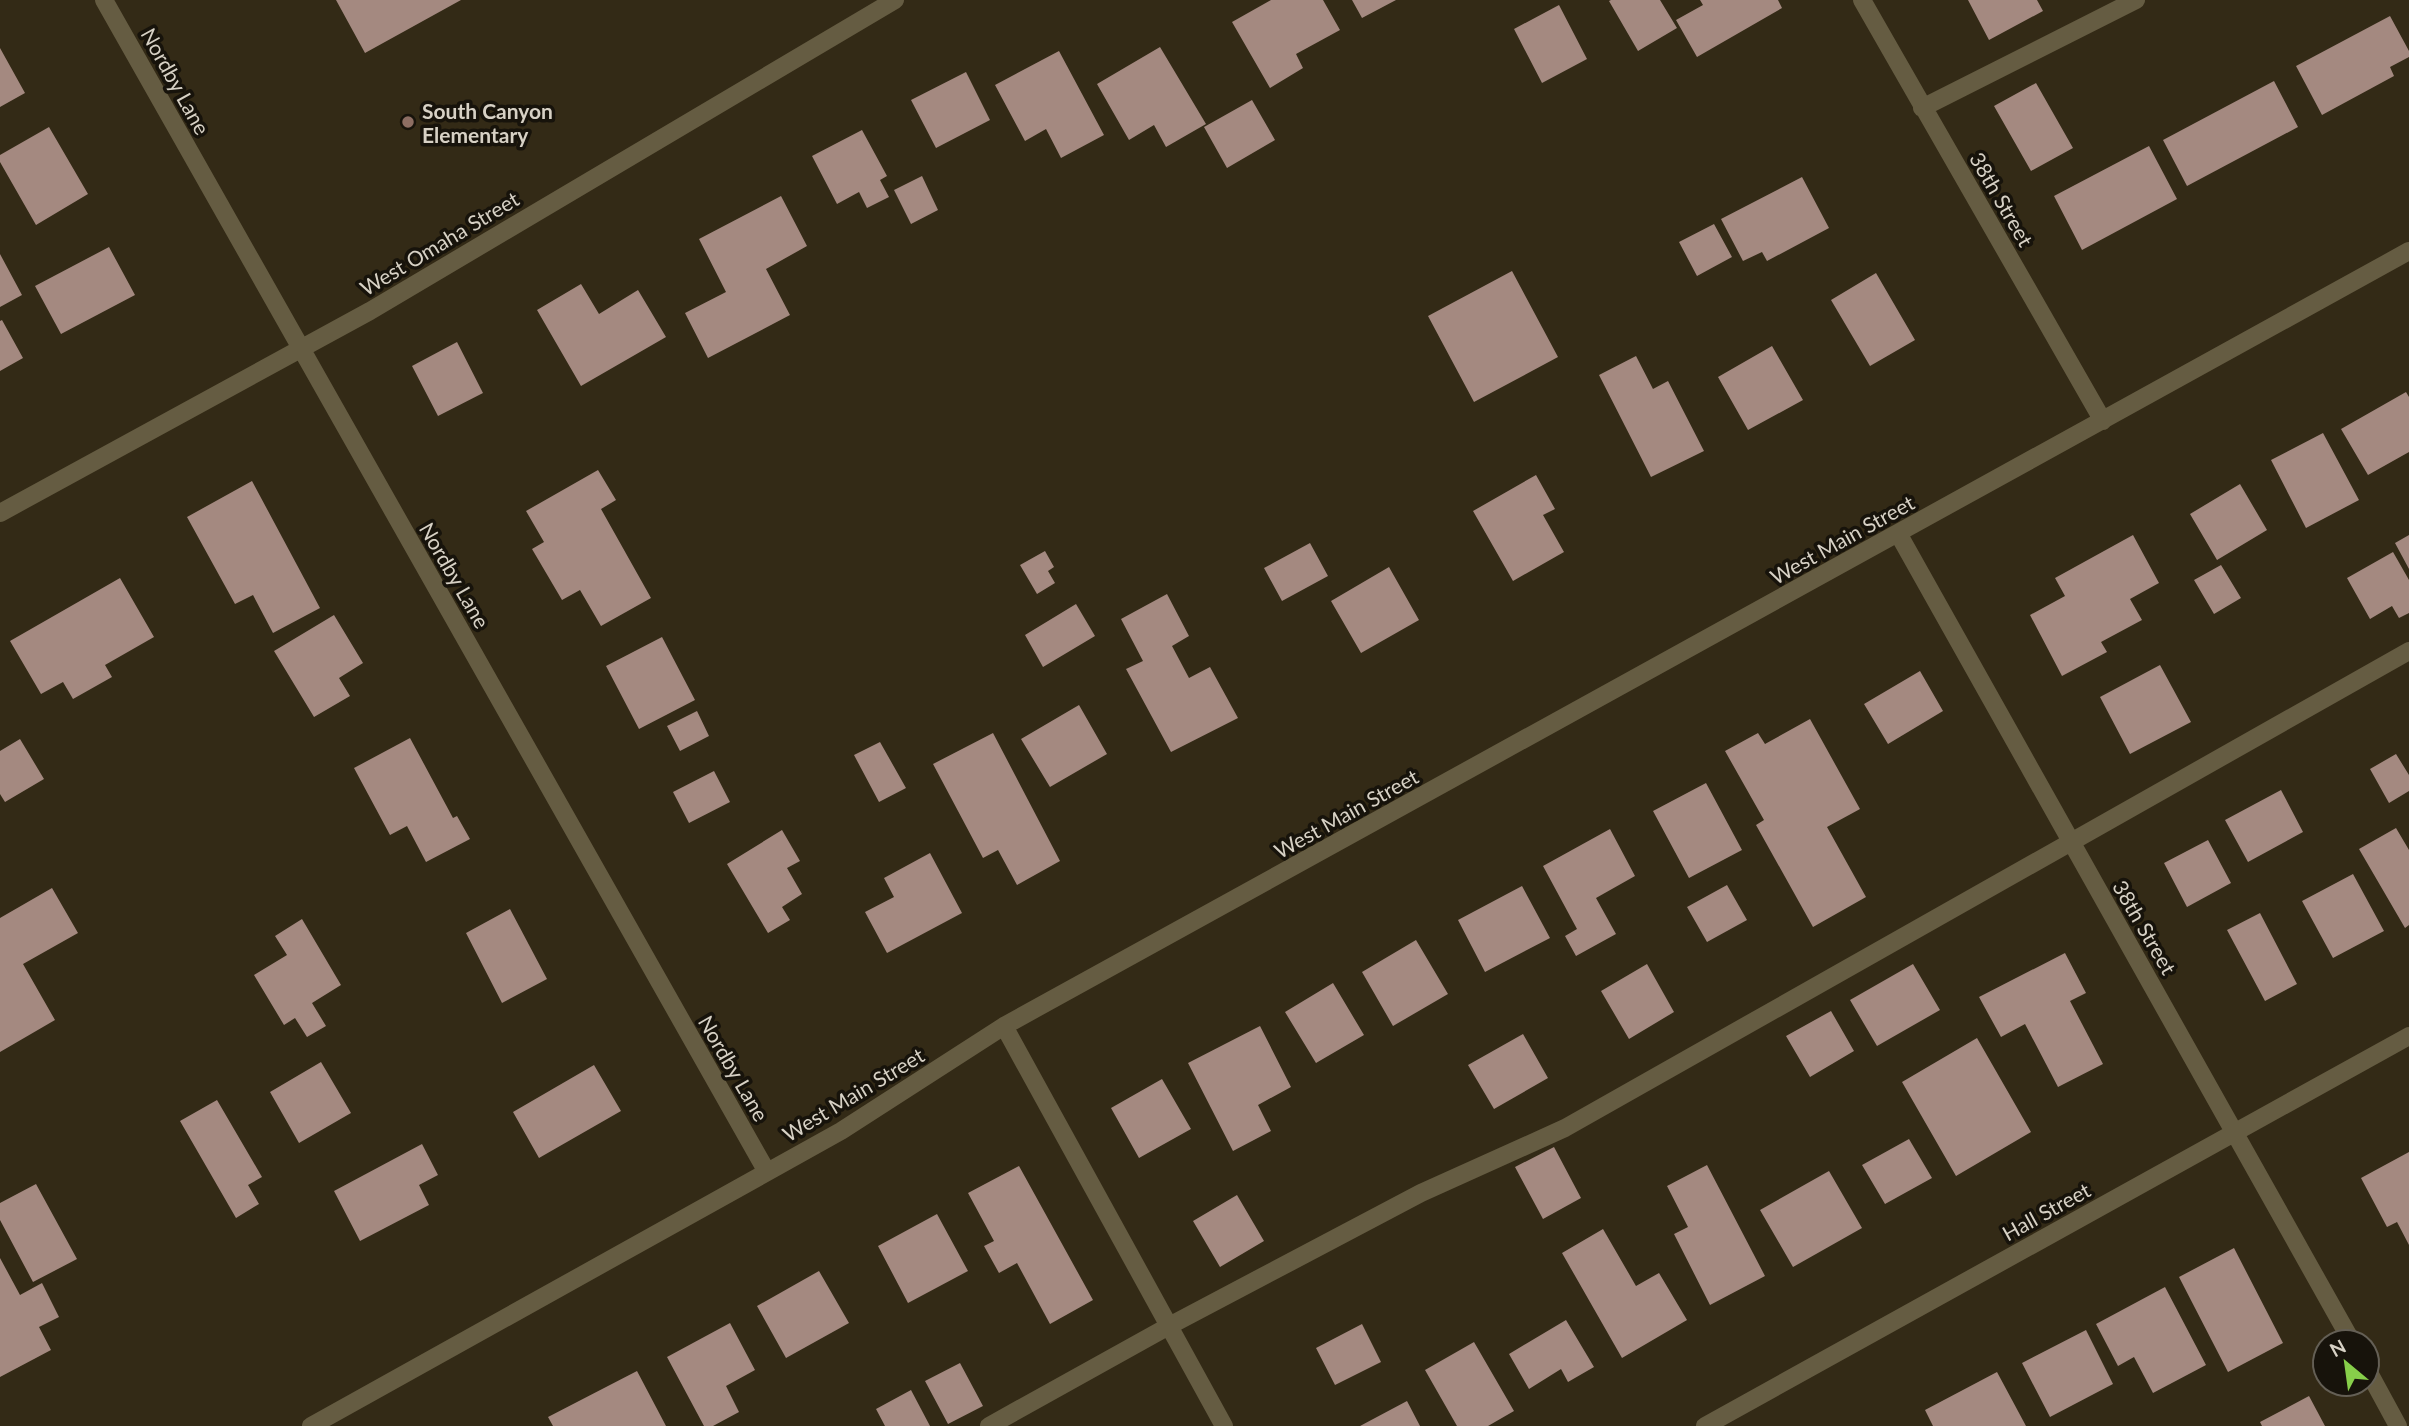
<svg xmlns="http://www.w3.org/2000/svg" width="2409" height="1426" font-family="Lato,sans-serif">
<rect width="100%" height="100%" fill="#332a16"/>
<path fill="#a48980" d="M336,0h125l-96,53z
M1271,0h52l17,30 -44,24 7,14 -33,20 -38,-66z
M1352,0h44l-34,18z
M1611,0h49l17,28 -39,23 -29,-50z
M1700,0h78l4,8 -85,49 -21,-37 27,-15z
M1968,0h69l6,11 -54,29z
M1559,5l28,54 -45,24 -28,-54z
M2390,16l19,35v6l-19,10 4,9 -72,39 -26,-49z
M1160,47l46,77 -40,23 -12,-22 -25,15 -32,-56z
M0,48l25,45 -25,14z
M1059,51l45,84 -43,23 -15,-29 -21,12 -30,-56z
M966,72l24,48 -54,28 -25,-48z
M2274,81l24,46 -111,59 -24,-46z
M2036,83l37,65 -42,23 -37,-65z
M1252,100l23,40 -48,28 -23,-41z
M49,127l39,67 -52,31 -36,-63v-7z
M862,130l25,46 -7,4 9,17 -22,11 -8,-16 -22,12 -25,-48z
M2149,146l28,53 -95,51 -28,-54z
M922,176l16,34 -27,14 -17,-34z
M1802,177l27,51 -62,33 -5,-9 -19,9 -22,-42z
M781,196l26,50 -41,23 24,46 -82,43 -23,-45 41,-21 -27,-53z
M1714,224l18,33 -35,19 -18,-34z
M109,247l26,48 -74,39 -26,-48z
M0,254l22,41 -22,12z
M1512,271l46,86 -84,45 -46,-86z
M1876,273l39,67 -45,26 -39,-66z
M581,284l18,30 39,-24 28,47 -85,49 -44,-76z
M2,320l21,38 -23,13v-50z
M457,342l26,51 -45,23 -26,-50z
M1772,346l31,54 -55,30 -30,-53z
M1636,356l17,33 15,-8 36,70 -53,26 -52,-102z
M2406,392l3,5v55l-41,23 -27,-46z
M2323,433l36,67 -53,28 -35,-68z
M598,470l18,30 -15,9 50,89 -50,28 -21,-36 -18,10 -30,-51 12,-7 -18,-31z
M1536,475l19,34 -12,6 21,37 -51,29 -40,-70z
M252,481l68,127 -47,25 -20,-38 -18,9 -48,-87z
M2240,484l27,46 -50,30 -27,-46z
M2133,535l26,48 -29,16 12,21 -41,22 6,10 -45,24 -32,-61 35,-19 -10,-18z
M2409,535v34l-14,-26z
M1310,543l18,33 -46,25 -18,-33z
M1045,551l9,16 -6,4 7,12 -18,11 -17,-29z
M2393,552l16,28v33l-10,5 -7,-12 -22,13 -23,-41z
M2221,565l20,33 -27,16 -20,-34z
M1389,567l30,53 -58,33 -30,-52z
M120,578l34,59 -49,28 7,12 -39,22 -10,-17 -22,12 -31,-53z
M1167,594l22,42 -17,10 17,32 21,-11 28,51 -67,34 -45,-83 17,-8 -22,-42z
M1076,604l19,32 -52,31 -18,-32z
M334,615l29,48 -24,15 11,18 -36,21 -40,-66z
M662,637l33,63 -56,29 -33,-63z
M2160,665l31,57 -61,32 -30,-57z
M1920,671l23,40 -55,33 -24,-40z
M1079,705l28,49 -57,33 -29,-48z
M697,711l12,25 -29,15 -13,-25z
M1810,719l50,90 -33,18 39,70 -53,30 -57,-102 8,-5 -39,-69 33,-18 7,11z
M993,733l67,128 -43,24 -19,-35 -15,8 -50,-94z
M410,738l43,80 4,-2 13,23 -44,23 -19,-36 -17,9 -36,-67z
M20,739l24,40 -39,23 -5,-8v-43z
M880,742l26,46 -27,14 -25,-47z
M2396,754l13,21v16l-20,12 -19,-34z
M714,771l16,31 -41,21 -16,-31z
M1706,783l36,67 -53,28 -36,-67z
M2281,790l22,42 -55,30 -23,-42z
M2396,828l13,22v75l-4,3 -46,-79z
M1610,829l25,47 -39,22 20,36 -40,22 -11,-20 12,-7 -34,-63z
M782,830l18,31 -13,7 15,26 -20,13 8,13 -22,13 -41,-69z
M2208,840l23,43 -44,24 -23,-44z
M930,853l32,60 -75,40 -22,-41 29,-15 -10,-19z
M2353,874l31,57 -51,27 -31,-57z
M1727,885l20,35 -40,22 -20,-35z
M1522,886l28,52 -65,34 -27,-52z
M52,888l26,45 -55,31 32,56 -55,32v-134z
M510,909l37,70 -45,24 -36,-70z
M2260,913l37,71 -32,17 -38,-71z
M302,919l39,66 -29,18 14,23 -19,11 -12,-19 -11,7 -30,-50 33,-20 -12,-19z
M1416,940l32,54 -55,32 -31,-54z
M2065,953l21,40 -16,8 33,63 -45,23 -33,-63 -24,13 -22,-40z
M1647,964l27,48 -45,27 -28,-48z
M1913,964l27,46 -63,36 -27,-46z
M1333,983l31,52 -48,28 -31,-51z
M1831,1011l23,40 -44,26 -24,-41z
M1260,1026l31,61 -33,18 13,26 -38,20 -45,-88z
M1523,1034l25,44 -54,31 -26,-44z
M1977,1038l54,94 -75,44 -54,-94z
M321,1062l30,51 -52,30 -29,-51z
M594,1065l27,46 -82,47 -26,-46z
M1162,1079l29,50 -52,29 -28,-50z
M217,1100l45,77 -14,8 11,19 -23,14 -56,-97z
M1909,1139l23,39 -47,26 -23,-39z
M422,1144l16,31 -19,10 10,20 -69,36 -26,-50z
M1554,1147l27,51 -38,21 -28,-52z
M2409,1152v93l-12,-23 -10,5 -26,-49z
M1707,1165l58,111 -55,29 -36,-71 14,-7 -21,-41z
M1019,1166l74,134 -43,24 -33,-61 -18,10 -15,-27 10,-5 -26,-48z
M1829,1171l33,57 -69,39 -33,-57z
M36,1184l41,75 -44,23 -33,-62v-17z
M1237,1195l27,46 -44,26 -27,-46z
M937,1214l31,57 -60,32 -30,-57z
M1603,1229l33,57 23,-13 28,47 -65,38 -60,-105z
M2234,1248l49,95 -55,29 -49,-95z
M0,1258l20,37 22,-12 17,34 -20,10 12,23 -51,27z
M819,1271l30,52 -63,35 -29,-52z
M2165,1287l41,78 -53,28 -19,-36 -16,9 -22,-42z
M1566,1320l28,47 -26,15 -7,-13 -32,20 -20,-35z
M730,1323l25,47 -29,16 13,26 -26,14h-9l-37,-69z
M1362,1324l19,38 -46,23 -19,-37z
M2086,1330l27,54 -63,33 -28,-54z
M1474,1342l40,69 -26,15h-31l-32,-56z
M960,1363l23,43 -35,18 -23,-43z
M637,1371l29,55h-113l-5,-9z
M1997,1372l29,54h-93l-8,-16z
M911,1390l19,36h-45l-9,-17z
M2309,1396l16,30h-63l-2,-4z
M1407,1401l13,25h-60z"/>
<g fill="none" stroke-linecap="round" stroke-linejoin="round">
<path stroke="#655c42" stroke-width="18" d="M104,0l663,1172
M1862,0l241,421
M1922,108l214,-108
M0,513l370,-202 525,-311
M1899,535l453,807
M1004,1026l220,400
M2367,1369l31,57
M311,1426l530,-295 163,-105 1405,-775
M989,1426l180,-100 252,-133 144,-65 844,-477
M1705,1426l704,-390"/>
</g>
<circle fill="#8d6e63" stroke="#17130b" stroke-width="2.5" cx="408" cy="122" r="7"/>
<g text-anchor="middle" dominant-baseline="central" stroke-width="7" stroke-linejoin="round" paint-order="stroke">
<g font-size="21" fill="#d7d1c5" stroke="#17130b">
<text transform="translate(176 81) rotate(61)">Nordby Lane</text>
<text transform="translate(2002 199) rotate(60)">38th Street</text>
<text transform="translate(439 243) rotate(-31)">West Omaha Street</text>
<text transform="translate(1842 539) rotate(-29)">West Main Street</text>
<text transform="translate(455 575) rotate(60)">Nordby Lane</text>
<text transform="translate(1346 813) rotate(-29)">West Main Street</text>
<text transform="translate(2145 927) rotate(60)">38th Street</text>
<text transform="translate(734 1068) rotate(60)">Nordby Lane</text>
<text transform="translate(853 1094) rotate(-31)">West Main Street</text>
<text transform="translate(2046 1211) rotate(-29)">Hall Street</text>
</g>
<g font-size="21" font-weight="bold" fill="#d7d1c5" stroke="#17130b" text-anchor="start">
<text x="422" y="110">South Canyon<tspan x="422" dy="24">Elementary</tspan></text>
</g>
</g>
<g transform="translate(2346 1363) rotate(331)"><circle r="33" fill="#17130b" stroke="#645f55" stroke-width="2"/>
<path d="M0-5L12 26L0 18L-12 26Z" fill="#87cf4a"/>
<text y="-10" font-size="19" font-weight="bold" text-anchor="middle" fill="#d7d1c5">N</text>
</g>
</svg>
